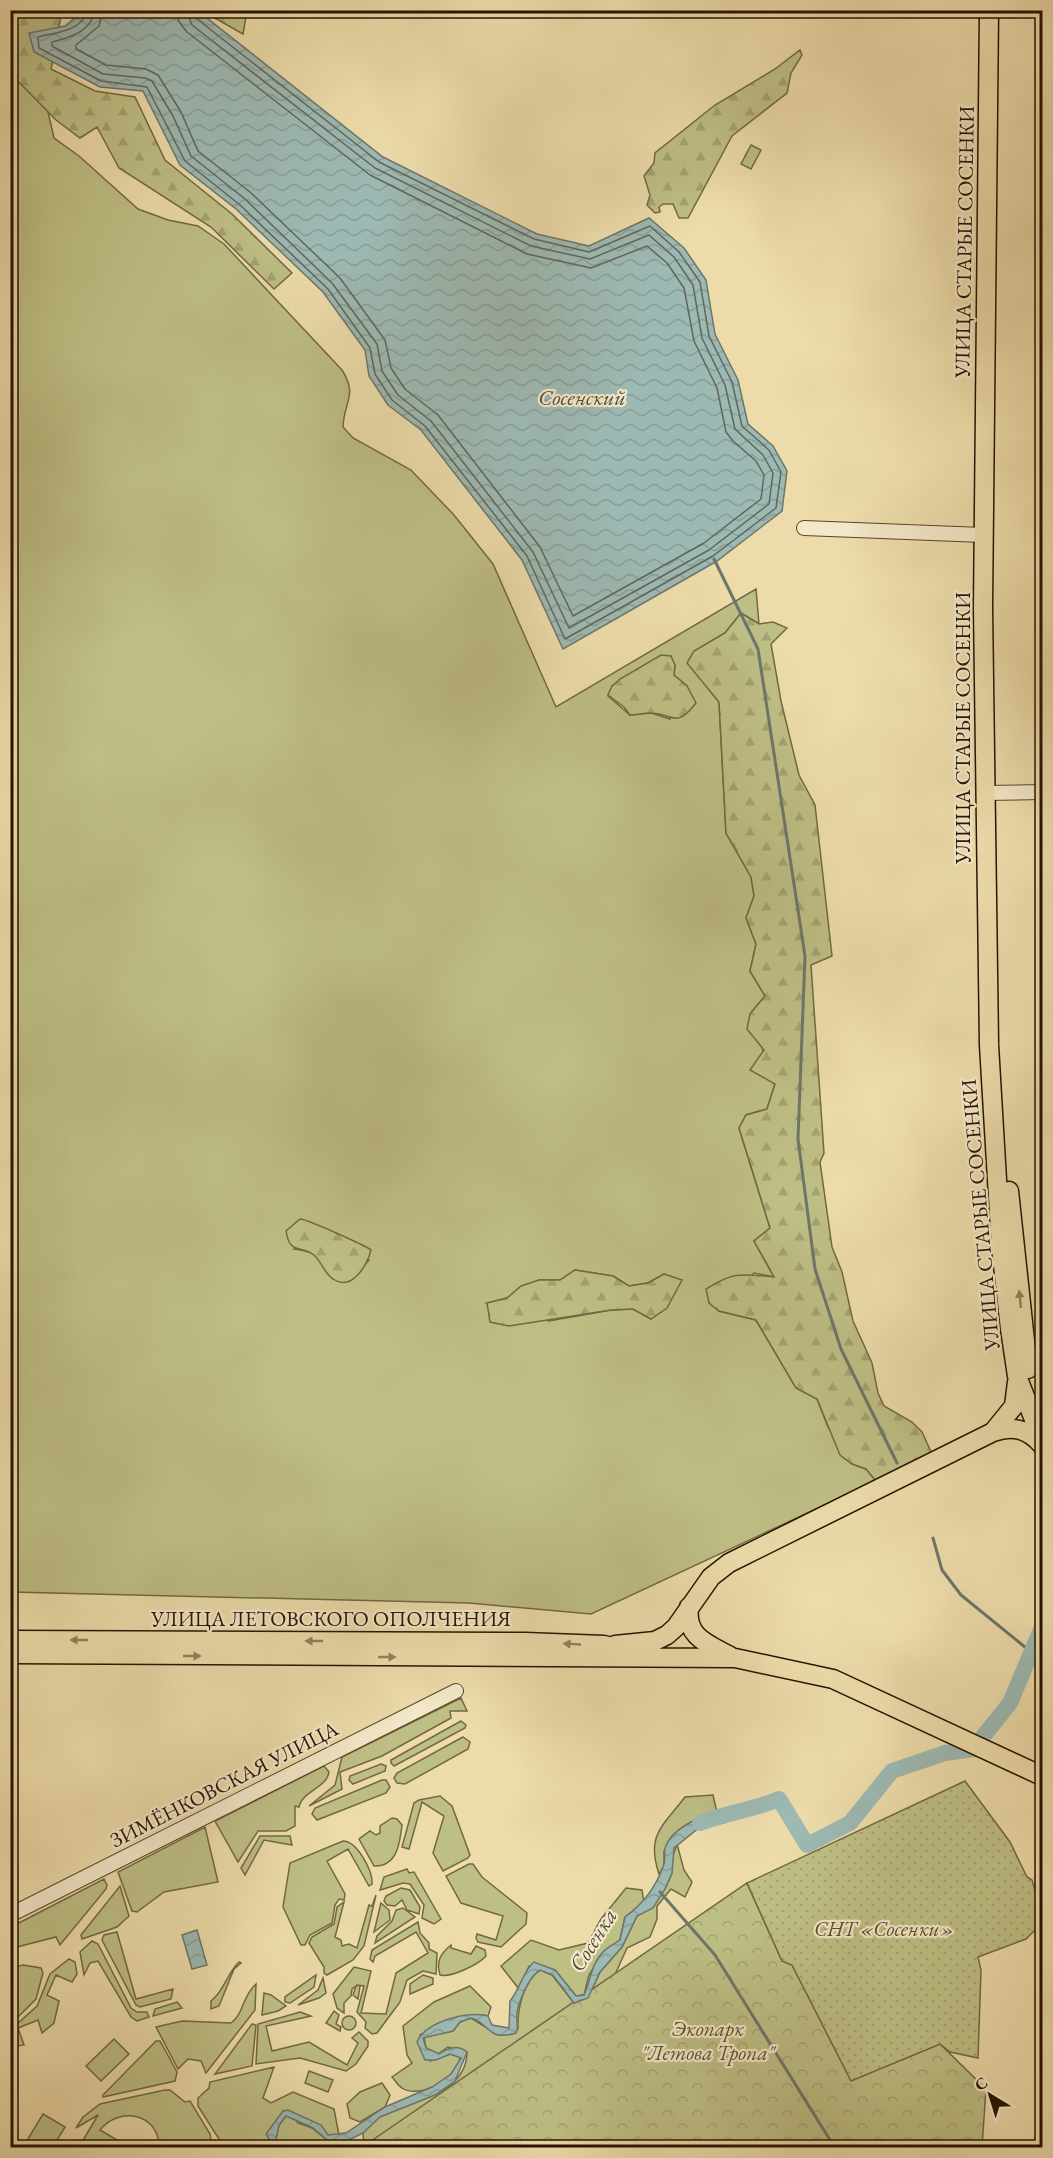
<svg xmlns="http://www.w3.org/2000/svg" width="1053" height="2158" font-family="'EB Garamond',serif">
<defs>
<pattern id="forest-firs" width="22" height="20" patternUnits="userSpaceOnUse" patternTransform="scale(1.5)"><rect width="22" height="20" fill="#bebf85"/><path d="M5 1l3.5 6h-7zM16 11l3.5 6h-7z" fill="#a3a371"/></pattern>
<pattern id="park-crowns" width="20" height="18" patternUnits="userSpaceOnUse" patternTransform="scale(1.5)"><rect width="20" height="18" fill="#bebf85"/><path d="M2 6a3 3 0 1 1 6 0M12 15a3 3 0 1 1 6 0" fill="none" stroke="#a3a371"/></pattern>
<pattern id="garden-dots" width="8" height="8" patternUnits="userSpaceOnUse" patternTransform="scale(1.5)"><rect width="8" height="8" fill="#bebf85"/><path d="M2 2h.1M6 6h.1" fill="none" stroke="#a3a371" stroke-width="1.8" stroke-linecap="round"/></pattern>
<pattern id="water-waves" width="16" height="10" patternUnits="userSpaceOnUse" patternTransform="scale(1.5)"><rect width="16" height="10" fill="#9db9b3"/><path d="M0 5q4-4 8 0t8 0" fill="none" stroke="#879e98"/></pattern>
</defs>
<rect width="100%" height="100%" fill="#eddcaa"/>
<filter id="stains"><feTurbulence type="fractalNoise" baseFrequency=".00333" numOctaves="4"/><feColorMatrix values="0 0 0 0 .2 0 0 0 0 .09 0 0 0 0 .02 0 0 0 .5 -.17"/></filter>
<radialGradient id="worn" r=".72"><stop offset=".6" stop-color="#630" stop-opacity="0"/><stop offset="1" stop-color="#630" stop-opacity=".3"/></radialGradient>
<path fill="#bebf85" stroke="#726842" stroke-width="1.5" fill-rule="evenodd" d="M10,11l24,41 20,86 25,18 59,53 30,11 30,6 26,18 118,126c16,25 2,31 1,57l10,11 58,32 43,45 39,49 63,143 200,-118 3,35 -18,-11 -16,20 -30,18 11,35 13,16 7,131 25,44 3,19 -8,22 10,26 -6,27 15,25 -15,18 25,70 -8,25 -21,6 -7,13 31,100 -16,13 20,36 -20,-4 -35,38 37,9 40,68 21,11 11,28 24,37 14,5 10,12 -285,133 -122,-11 -458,-11zM675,665l-1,10 13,11 -17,33 -19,-6 -21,2 -22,-19zM326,1230l20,9 23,21 -19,21c-27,3 -20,-15 -37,-27 -5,-3 -13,-4 -19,-5zM575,1270l38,6 16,10 19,-3 16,-9 -13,45 -18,-10 -22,1 -62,11 -62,-18 20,-5 32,-18h21z
M461,1698l6,13h-17l1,7 -69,38 -42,16 2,17 -33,17 26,-21 7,-28z
M461,1721l5,4 -1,3 -71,38 -3,-3v-3z
M463,1737l7,5 -2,7 -63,35 -8,-1 -3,-5 3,-5z
M381,1764l5,2 -1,5 -32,13 -4,-4 1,-4z
M324,1766l5,6c-2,16 -27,19 -30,35l-4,-1v20l-9,5h-28l-20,31 -23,-41z
M382,1780h4l4,7 -4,6 -69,27 -5,-6 3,-6z
M713,1795l4,18 -10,2 -43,36v15l-5,8c-13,-39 3,-47 26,-77z
M440,1796l12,10 18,49 -2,3 -25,13 -10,-18 11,-37 -22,-14 -13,47 -7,-2 12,-44 5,-3z
M392,1818l5,1 5,6c-2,18 -5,42 -28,41l-15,-27 11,-8 6,4 4,-2v-7z
M205,1827l13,55 -54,10 -27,20 -5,-1 -14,-39z
M260,1836h30l2,9 -28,-5 -19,35 -4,-7z
M343,1841c14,0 30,30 29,43l-3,2 -21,-37 -21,12 18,33 -1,6 -5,-1 -4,6 -3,18 -22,12 -5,10h-4l-18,-38 7,-44z
M677,1844l7,26 8,12 -7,15 -14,-8 -14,17v13l-7,18 -23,11 -28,62 -117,57 -118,80 -1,-14c5,-6 11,-13 17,-17 29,-15 87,-21 87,-64l-19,-5 -10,7 -12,-6 -2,-11 29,-6 7,-9 11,-4 27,17 20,-6c-1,-18 5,-48 22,-59l12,5 22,28 14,-5 12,-26 22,-25 15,-31 28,-27 7,-16v-15z
M469,1864h4l9,13 45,36 -1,11 -25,23 -23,-5 -2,-4 1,-4 19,6 7,-24 -42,-13 -15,-27z
M407,1869l2,4 5,-1 27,47 -7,5 -12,-6 2,-13 -14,-21 -7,-1 -23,7 4,-13z
M104,1879l3,6 -1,4 -46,56 -4,-8 -43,11 -2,-21z
M120,1886l9,30 -12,11 -35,12 -1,-4z
M401,1888l9,2 10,17 -1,7 -12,-4 -5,-10 -7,6 -8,-1 -3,-4 2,-5z
M626,1888l16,2 2,13 -19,14 -5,23 -16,11 -15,24 -5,20 -8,1 -21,-26 -26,-4 -10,23 -18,-23 30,-26 28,10 29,-7 13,-24z
M376,1895l-12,51 -11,14 -26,15 -3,-2v-6l-15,-24 3,-6 22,-13 3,-17 7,-5 -9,35 6,3 1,6 7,-2 8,4 12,-43 3,1z
M381,1903l8,7 1,10 -16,12z
M403,1908l12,9 -40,26 2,-7 15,-15 4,-11z
M418,1922l2,11 9,10v6l8,4 -1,21 -13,-3 -16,9 -7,22 -23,31 -5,1 -7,-6 1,-6 -9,-10 7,-26 -8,-1 4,1 -2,13 -5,-4 3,-9 -4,3 -1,7 -7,7v10l-7,-5 -4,-14 21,-27 17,4 -10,42 25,1 10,-41 32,-20 -12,-21 -41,24 -2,6 -3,-3 2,-9z
M117,1932l19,67 37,-10 -2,10 -31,8 -4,-2 -34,-65 2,-5z
M92,1941l6,3 33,64 6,4h10l2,5 -12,4 -6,-4 -33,-56 -8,2 -6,12 -4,-23z
M451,1945v3l20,6 5,-8 9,4 1,6c-8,9 -36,22 -46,19 -4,-13 0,-21 11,-30z
M69,1959l6,3 2,12 -5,8 -16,-7 -9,20 12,6 -5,22 -12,10 -4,-13 -20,8 6,17 -7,1 -1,-21 21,-19 13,-32z
M239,1962l2,1 -7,6 -15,37 -8,3v-8c13,-9 16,-28 28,-39z
M23,1965l18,3 2,5 -7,26 -25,25v-56z
M316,1975l-2,12 -24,16 -5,-1v-5z
M423,1975l10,3v6l-23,10v-10z
M323,1978l3,15 -7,5 -21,7 20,-15z
M256,1984l-1,26 -49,63 -5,-12 -13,-2 -10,10 -22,-42 26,-6 49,2c13,-9 11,-27 25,-39z
M470,1986l21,21 -3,9c-23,-6 -48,10 -68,19l10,26 20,-7 10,2c0,21 -40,44 -58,32 -4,-2 -7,-8 -10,-11l20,-14 -5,-8 -4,-29 31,-24z
M264,1993l7,2 15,11 -8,5 -16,4z
M177,2002l5,6 -29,8 2,-7z
M334,2011l5,4 -3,9 5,3 -1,4 -14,-8z
M300,2012l11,4 -45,10 6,25 37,-9 38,23 11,-22 -6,-5 7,-6 9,9v5l-12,18 -10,7 -46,-13 -44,6 2,-40z
M342 2023a7 7 0 1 1 14 0a7 7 0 1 1-14 0Z
M252,2024l4,1 -4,41 -37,8z
M114,2039l15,15 -28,27 -15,-15z
M156,2041h4l17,31 -2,9 -72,16v-2z
M274,2067l-11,31 8,5 22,-11 41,17 5,26h-11l-45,-24 -11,34 2,2h-50l-26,-41v-8l11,-10 1,-6z
M309,2071l24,9 -5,12 -23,-9z
M382,2083l8,12 -5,12 -25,15 -10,-4 -3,-14 13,-12z
M165,2090h5l15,12 5,-1 20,33 2,13h-53c0,-34 -40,-41 -59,-17l29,17h-50l19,-32 -22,13 7,-11 17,-13z
M43,2114l22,13 -12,20h-30z
M286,2116l7,1 5,6 14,5 15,12 13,3 5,4 -32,-7 -5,7c-12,0 -26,2 -32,-8l3,-14z"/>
<path fill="url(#forest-firs)" stroke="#726842" stroke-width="1.5" d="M11,11h51l-11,58 44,22 40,6 30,63 67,54 60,59 -18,16 -63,-62 -92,-59 -22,-41 -17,11 -24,-18 -45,-46z
M203,11h44l-4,23 -39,-22z
M800,50l2,5 -11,18 -4,20 -55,43 -44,82h-9l-6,-14h-10l-4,3 1,5 -5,1 -8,-8 3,-10 -6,-19 10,-13 1,-10 60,-48 60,-36z
M741,613l18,11 14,-2 14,6 -16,16 10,57 18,74 16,30 17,151 -21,9 13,188 -4,9 12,85 10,25 11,49 19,42 6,30 6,13 28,16 10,10 11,24 -57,25 -10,-12 -14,-5 -12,-9 -23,-56 -21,-11 -40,-68 -37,-9 -10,-8 -3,-14c29,-18 35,-15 68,-12l-20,-36 16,-13 -31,-100 7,-13 21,-6 8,-25 -25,-14 14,-20 -17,-21 3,-15 15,-18 -15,-25 6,-27 -10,-26 8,-22 -3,-19 -25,-44 -7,-131 -32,-39 7,-12 31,-18z
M661,655l10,1 4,9 -1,10 13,11 9,17c-21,27 -23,10 -47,10 -6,0 -12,2 -19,2l-6,-8 -16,-12 4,-9 8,-7z
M300,1219c7,0 66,27 71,31 -4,15 -19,42 -38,29 -8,-5 -11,-16 -18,-23 -13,-13 -25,1 -29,-25z
M575,1270l38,6 16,10 19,-3 16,-9 18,6 -15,28 -16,11 -18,-10 -22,1 -102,16 -19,-4 -3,-19 20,-5 14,-12 18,-6h21z"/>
<path fill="url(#park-crowns)" stroke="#726842" stroke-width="1.5" d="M751,145l10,5 -10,19 -10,-5z
M747,1883l35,78 10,4 59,115 89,-36 46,45 -4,58 -621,1z"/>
<path fill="url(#garden-dots)" stroke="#726842" stroke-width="1.5" d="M965,1781l45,61 17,35 5,3 10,33v10l-16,16 -48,18 3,13 -3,88 -28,-6 -10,-8 -89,37 -59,-116 -10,-4 -35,-78z"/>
<path fill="url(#water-waves)" stroke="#6d766b" stroke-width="1.5" d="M84,10l114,1 185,146 154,77 52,12 60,-28 35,30 22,32 9,54 23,46 10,44 25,22 14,25 -5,40 -65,50 -154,88 -41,-89 -101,-130 -33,-25 -19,-29 -4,-26 -42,-58 -87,-83 -56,-44 -37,-74 -43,-4 -66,-35 -5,-19 36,-7z
M717,1813l7,10 -24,4 -26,21 -2,25 -7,16 -12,19 -16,8 -15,31 -22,25 -12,26 -14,5 -21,-28 -13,-5c-11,7 -21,30 -23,43 -1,7 2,13 -1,20 -29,9 -26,-10 -45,-15l-11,4 -7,9 -30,7 3,10 13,6c9,-6 18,-10 28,-2l-12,29 -20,14 -55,22 -17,16 -16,8 -20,-1 -14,-12 -27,-12 -7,9 -3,14 10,8h-12l-8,-13 17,-23 5,-1 33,15 7,10 18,-2 39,-26 47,-20 19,-13 10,-16 -11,-4 -14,6h-11l-8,-18c8,-20 51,-32 71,-26l4,9 17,3 1,-27c9,-10 13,-30 24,-39l21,8 21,26 8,-1c7,-15 7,-32 20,-44 5,-5 11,-7 16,-11l5,-23c18,-13 30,-28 38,-50 3,-6 1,-13 2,-19 6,-19 34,-32 52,-35z
M197,1930l10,35 -15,4 -10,-34z"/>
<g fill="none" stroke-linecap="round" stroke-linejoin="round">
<path stroke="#61665a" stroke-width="1.5" d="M87,10c-3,21 -33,23 -49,27l1,11 62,33 46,6 38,74 55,44 88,84 42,59 5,26 17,26 33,26 102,130 38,83 148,-83 63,-48 5,-36 -12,-22 -27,-24 -10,-44 -23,-46 -9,-54 -21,-30 -29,-26 -61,26 -55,-13 -155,-77 -182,-143 -4,-9
M94,10c-1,21 -25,28 -42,32v4l51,28 42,4 7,3 21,35 18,40 54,43 87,84 45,61 5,27 16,24 33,26 102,131 36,76 140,-78 60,-46 4,-31 -10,-18 -28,-26 -10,-44 -23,-47 -9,-53 -19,-28 -25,-22 -59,24 -59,-13 -156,-78 -183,-143 -6,-15
M103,10l-4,16 -23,19v4l30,16 40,4 12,6 23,37 17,39 52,41 90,86 45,62 6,28 14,21 33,26 102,132 33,69 131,-73 57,-44 3,-24 -8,-14 -23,-20 -7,-9 -9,-44 -23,-47 -10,-53 -17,-25 -20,-17 -56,22 -64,-14 -157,-79 -183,-143 -8,-10 -2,-12"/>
<path stroke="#6d766b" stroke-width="3" d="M714,559l44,90 47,307 -7,183 17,130 26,80 56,114
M933,1538l9,32 19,25 70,57
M660,1892l55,63 120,193"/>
<path stroke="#9db9b3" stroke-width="16" d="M700,1823c26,-10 53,-13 79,-24l28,46 43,-22 42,-52 53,-18 28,-4 37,-46 32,-76"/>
<defs>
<path id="minor" d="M804,528l179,7
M984,793l58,-1
M10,1915l446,-224"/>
<path id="major" d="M989,10l-6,598 6,437 12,202 9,82 7,47 25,64
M1009,1191l19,178
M993,1432l21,-26 3,-24
M689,1607c-4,30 19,37 41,49
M10,1640l515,2 79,3 24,7
M615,1645l40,-4 12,-6 9,-8 35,-50 18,-14 264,-131c20,-7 35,-3 49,13
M10,1654l725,4 98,21 209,97"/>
</defs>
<use href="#minor" stroke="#57442a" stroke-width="16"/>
<use href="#major" stroke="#251200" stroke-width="21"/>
<use href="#minor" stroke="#f3e8c8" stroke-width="14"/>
<use href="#major" stroke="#eddcaa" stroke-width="18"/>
</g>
<defs><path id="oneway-solid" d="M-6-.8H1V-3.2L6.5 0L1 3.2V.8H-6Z" transform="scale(1.5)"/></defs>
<g fill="#93815e">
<use href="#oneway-solid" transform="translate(1020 1299) rotate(-96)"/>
<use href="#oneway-solid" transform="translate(79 1640) rotate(-180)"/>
<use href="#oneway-solid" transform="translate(314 1641) rotate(-180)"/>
<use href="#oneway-solid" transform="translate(572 1644) rotate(-177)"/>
<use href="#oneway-solid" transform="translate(192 1656)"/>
<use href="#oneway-solid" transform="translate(387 1657)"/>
</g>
<g text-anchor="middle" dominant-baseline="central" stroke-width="4.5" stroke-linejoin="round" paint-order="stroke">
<g font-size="21" fill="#251200" stroke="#f3e8c8">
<text transform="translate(964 242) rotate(-89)">УЛИЦА СТАРЫЕ СОСЕНКИ</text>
<text transform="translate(962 728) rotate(-90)">УЛИЦА СТАРЫЕ СОСЕНКИ</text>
<text transform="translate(980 1215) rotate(-95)">УЛИЦА СТАРЫЕ СОСЕНКИ</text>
<text x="331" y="1618">УЛИЦА ЛЕТОВСКОГО ОПОЛЧЕНИЯ</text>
<text transform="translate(224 1784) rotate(-27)">ЗИМЁНКОВСКАЯ УЛИЦА</text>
</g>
<g font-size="21" font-style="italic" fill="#5b4f2f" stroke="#f3e8c8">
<text x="884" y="1928">СНТ «Сосенки»</text>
<text x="708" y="2028">Экопарк<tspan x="708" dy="24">"Летова Тропа"</tspan></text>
</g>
<g font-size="22" font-style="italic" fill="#4f4c3f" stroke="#f3e8c8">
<text x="582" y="397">Сосенский</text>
<text transform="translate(593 1940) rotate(-58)">Сосенка</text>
</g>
</g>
<rect width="1053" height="2158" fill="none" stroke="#eddcaa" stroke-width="36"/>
<rect x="12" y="12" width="1029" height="2134" fill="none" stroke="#251200" stroke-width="3"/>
<rect x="18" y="18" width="1017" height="2122" fill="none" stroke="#251200" stroke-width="1.5"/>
<g transform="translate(990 2095) rotate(322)" stroke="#f3e8c8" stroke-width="4.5" paint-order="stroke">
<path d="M0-4.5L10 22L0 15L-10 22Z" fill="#251200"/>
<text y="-9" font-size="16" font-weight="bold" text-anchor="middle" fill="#251200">С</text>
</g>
<rect width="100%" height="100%" filter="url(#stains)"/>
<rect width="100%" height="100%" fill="url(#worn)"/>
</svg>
